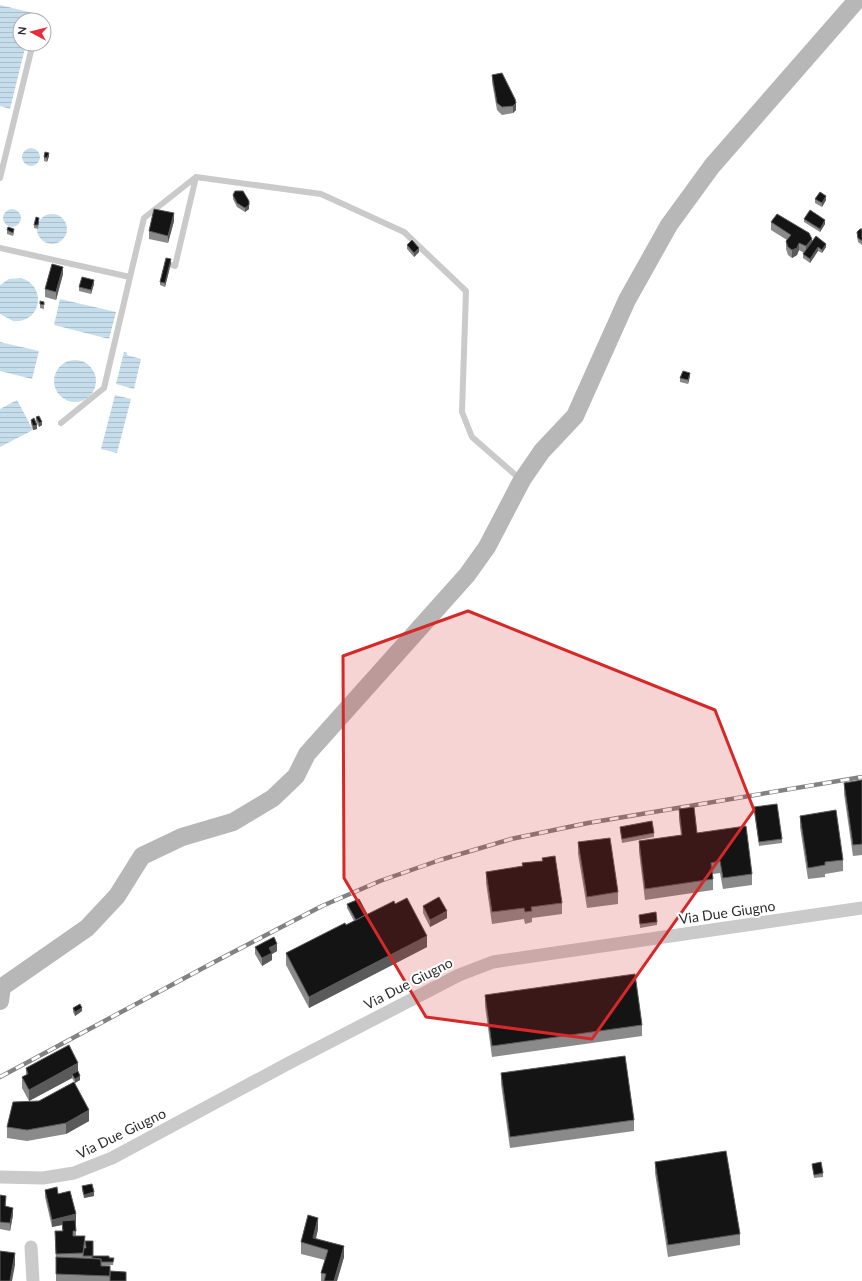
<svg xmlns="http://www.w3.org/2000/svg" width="862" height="1281" font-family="Lato,sans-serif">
<defs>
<pattern id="water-rules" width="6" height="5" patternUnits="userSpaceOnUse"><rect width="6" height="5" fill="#c6deec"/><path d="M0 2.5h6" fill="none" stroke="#aabfcb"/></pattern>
</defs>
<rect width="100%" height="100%" fill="#fff"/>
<path fill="url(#water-rules)" d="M0,5l33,8 -1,7h-12v24h6l-16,65 -10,-3z
M22 157a9 9 0 1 1 18 0a9 9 0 1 1-18 0Z
M3 218a9 9 0 1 1 18 0a9 9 0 1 1-18 0Z
M37 229a15 15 0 1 1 30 0a15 15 0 1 1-30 0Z
M21,278c27,8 20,46 -8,43l-13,-7v-29l9,-6z
M60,299l56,13 -7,27 -55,-14z
M0,342l39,9 -7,28 -32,-8z
M124,352l3,1v2l14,4 -7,30 -18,-5z
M54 381a21 21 0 1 1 42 0a21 21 0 1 1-42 0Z
M115,395l16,4 -14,54 -16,-4z
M17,400l16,30 -33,17v-38z"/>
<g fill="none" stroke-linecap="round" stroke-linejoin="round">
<path stroke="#cacaca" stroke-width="6" d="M0,178l32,-131
M0,248l130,29 14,-59 52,-41 125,17 83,38 62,59 -4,121 10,25 48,42
M172,265l3,1 21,-89
M61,423l43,-35 26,-111"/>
<path stroke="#cacaca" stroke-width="13" d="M0,1177l43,1 31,-5 38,-15 177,-95 170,-88 34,-13 369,-54
M31,1247l2,34"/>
<path stroke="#b7b7b7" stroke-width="18" d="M0,1001l2,-14 85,-59 30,-32 25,-40 40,-19 51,-15 40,-24 23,-22 11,-22 160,-179 20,-28 35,-67 20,-29 33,-35 52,-116 42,-75 43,-59 145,-166"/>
<defs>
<path id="rail" d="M0,1077l220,-118 102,-53 58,-25 60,-21 71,-21 77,-16 274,-46"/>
</defs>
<use href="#rail" stroke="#828282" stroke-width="4.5"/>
<use href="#rail" stroke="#fff" stroke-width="3" stroke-dasharray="9" stroke-linecap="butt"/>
</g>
<path fill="#8a8a8a" d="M502,73l14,37 -3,3 -11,2 -5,-5 -5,-28v-7z
M49,156l-2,6 -3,-1v-4z
M233,195l16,10v4l-4,3 -8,-5 -4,-8z
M815,199l11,1 -4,7 -7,-4z
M804,219l21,5 -5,8 -16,-10z
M174,221l-6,22 -19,-4v-8z
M39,222l-1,7 -4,-1v-3z
M771,222l41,20 14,5 -4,6 -4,-2 -8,12 -7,-5v-4l1,-1 -5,-3 -2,5 -5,3 -4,-3 -2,-6v-8l1,-1 -16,-10z
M862,229v16l-4,-3 -1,-6v-4z
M7,230l7,3 -1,3 -6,-2z
M407,245l12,7 -5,5 -7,-8z
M171,263l-6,24 -5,-2v-3z
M63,274l-7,26 -11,-3v-8z
M94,284l-3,10 -12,-3v-4z
M40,301l4,5v3l-4,-1z
M690,376l-2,8 -8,-2v-4z
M36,417l6,8 -3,2 -3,-6z
M31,420l6,9 -4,1 -2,-6z
M862,780v75l-9,1 -9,-62v-11z
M754,807l28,32v4l-23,3 -5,-35z
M679,809l18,24 55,41v11l-29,4 -3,-16 -7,1v16l-68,10 -6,-48v-11l42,-6 -2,-15z
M800,816l43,44v11l-18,3v3l-17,2 -8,-52z
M620,827l34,6v4l-32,6 -2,-13z
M578,842l40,50v12l-31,4 -9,-54z
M542,858l20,45v11l-30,4v4l-7,2 -1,-5 -32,5 -6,-41v-11l36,-5v-4l20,-2z
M347,904l20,10 28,-10 32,43 -118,61 -23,-43v-12l68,-32 -7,-13z
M423,906l24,12 -17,9 -7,-14z
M639,915l18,7v3l-17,3z
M255,947l22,4 -5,3v6l-10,6 -7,-12z
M485,995l157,30v11l-150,21 -7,-51z
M73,1008l9,3 -7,5 -2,-4z
M26,1068l52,5 2,7 -5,3 -3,-5 -43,23 -7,-13v-11l4,-2z
M501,1073l133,47v11l-124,17 -9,-64z
M39,1101l50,20 -23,13 -39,7 -20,-3v-11z
M655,1162l85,72v11l-72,12 -13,-84z
M812,1164l11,9v4l-9,1z
M82,1186l12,10 -10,2 -2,-8z
M45,1190l13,4 18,28v14l9,7v5l8,8 21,2 -1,7 -12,1 9,7 16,8h-70v-20l-1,-22 7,-8v-6l-10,2 -7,-30z
M0,1195l6,9v2l7,9 -3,16 -10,-2z
M318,1229l-2,9 28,19 -7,24h-16v-8l4,-13 -24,-6v-12z"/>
<path fill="#5a5a5a" d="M516,103v7l-3,3v-7z
M49,153v3l-2,6v-4z
M826,196v4l-4,7v-4z
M249,201v8l-4,3v-4z
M174,213v8l-6,22v-7z
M825,220v4l-5,8v-3z
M812,239v7l-6,8v-8z
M799,243v7l-2,5 -5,3v-8z
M826,244v3l-4,6v-3z
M818,247v4l-8,12v-4z
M419,248v4l-5,5v-4z
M171,259v4l-6,24v-4z
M63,267v7l-7,26v-8z
M94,280v4l-3,10v-4z
M690,373v3l-2,8v-4z
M42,422v3l-3,2v-4z
M37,425v4l-4,1v-4z
M447,911v7l-17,9v-7z
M427,936v11l-118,61v-11z
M277,944v7l-5,3v6l-10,6v-8l7,-10z
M82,1008v3l-7,5v-4z
M78,1063v11h-6v4l-43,23v-11z
M80,1076v4l-5,3v-4z
M89,1110v11l-23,13v-11z
M94,1192v4l-10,2v-3z
M13,1208v7l-3,16v-8z
M76,1214v8l-24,5v-7z
M318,1218v11l-4,17 -1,-8z
M344,1246v11l-7,24h-3z
M15,1253v12l-3,16h-2z"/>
<path fill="#141414" stroke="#5a5a5a" d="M502,73l13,26 1,4 -3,3 -11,1 -5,-4 -5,-28z
M45,152l4,1 -2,5 -3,-1z
M235,191h8l6,10v4l-4,3 -8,-5 -4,-8z
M820,192l6,4 -4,7 -7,-4z
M154,209l20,4 -6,23 -19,-5z
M810,210l15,10 -5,9 -16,-10z
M777,214l32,19 3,6 -6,7 -7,-3 -2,5 -5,2 -4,-3 -2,-6 5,-6 -20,-13z
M36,217l3,1 -1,7h-4z
M8,227l6,2 -1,4 -6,-3z
M860,229h2v12l-4,-3 -1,-6z
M816,236l10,8 -4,6 -4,-3 -8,12 -7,-5z
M412,240l7,8 -5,5 -7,-8z
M166,258l5,1 -6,24 -5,-1z
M52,264l11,3 -7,25 -11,-3z
M82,277l12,3 -3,10 -12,-3z
M40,301l4,1v3l-4,-1z
M683,371l7,2 -2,7 -8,-2z
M39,416l3,6 -3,1 -3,-6z
M34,418l3,7 -4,1 -2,-6z
M862,780v64l-9,1 -9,-62z
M777,804l5,35 -23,3 -5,-35z
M694,807l3,26 49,-7 6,48 -29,4 -3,-17 -9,2 2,16 -68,10 -6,-48 43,-6 -3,-26z
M836,810l7,50 -18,2v3l-17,3 -8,-52z
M652,821l2,12 -32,6 -2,-12z
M610,838l8,54 -31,5 -9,-55z
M555,856l7,47 -31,4 1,4 -7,1 -1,-4 -32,4 -6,-40 37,-6 -1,-3 21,-2 -1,-3z
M439,897l8,14 -17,9 -7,-14z
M407,898l20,38 -118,61 -23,-44 59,-30 1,2 48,-24 1,3z
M359,899l8,15 -11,6 -9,-16z
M656,912l1,10 -17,2 -1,-9z
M274,937l3,7 -8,4 3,5 -10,5 -7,-11z
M635,974l7,51 -150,21 -7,-51z
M80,1004l2,4 -7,4 -2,-4z
M69,1045l9,18 -49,27 -7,-13 6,-3 -2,-6z
M625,1056l9,64 -124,17 -9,-64z
M78,1071l2,5 -5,3 -3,-5z
M74,1082l15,28 -23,13 -39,7 -20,-3 6,-25 26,-1z
M726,1151l14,83 -72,11 -13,-83z
M821,1162l2,11 -9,2 -2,-11z
M92,1184l2,8 -10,3 -2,-9z
M57,1187l1,7 12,-3 6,23 -24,6 -7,-30z
M0,1195l6,1 -1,10 8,2 -3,15 -10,-1z
M308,1215l10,3 -5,20 31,8 -10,35h-10l2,-7 -5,-1 7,-23 -27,-8z
M75,1220l1,11h-3v5h12l-2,17 -27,1 -1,-23h8l-1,-10z
M85,1241h8v15h-10l1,-8h2z
M0,1251l15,2 -5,28h-10z
M92,1256h17v2h5l-1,4h-12v-3l-9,-1z
M56,1257l45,2v7h9v10l-54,-2z
M110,1271l16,1v9h-16z"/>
<path fill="#d62828" fill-opacity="0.2" stroke="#d62828" stroke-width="3" stroke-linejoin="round" d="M468,611l247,99 39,100 -162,229 -166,-22 -82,-139 -1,-222z"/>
<g text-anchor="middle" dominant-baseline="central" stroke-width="4" stroke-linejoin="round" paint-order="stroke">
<g font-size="14" fill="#2d2d2d" stroke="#fff">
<text transform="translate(727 912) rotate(-8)">Via Due Giugno</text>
<text transform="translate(408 983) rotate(-27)">Via Due Giugno</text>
<text transform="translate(121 1133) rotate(-26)">Via Due Giugno</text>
</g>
</g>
<g transform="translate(32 32) rotate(277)"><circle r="19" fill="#ffffff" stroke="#ababab"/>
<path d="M0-3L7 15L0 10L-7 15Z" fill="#e82c3c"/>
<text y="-6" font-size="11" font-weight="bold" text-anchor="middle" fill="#2d2d2d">N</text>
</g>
</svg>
